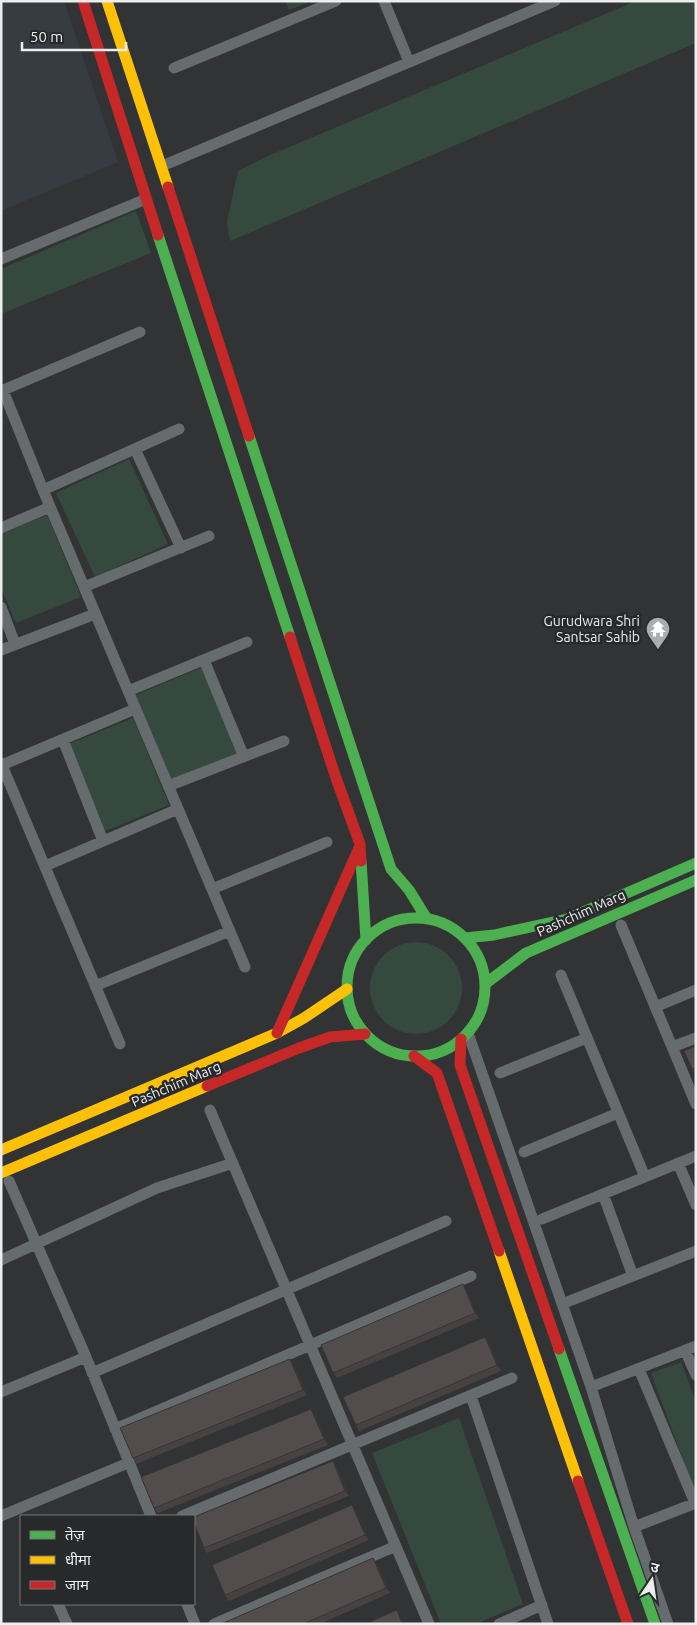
<svg xmlns="http://www.w3.org/2000/svg" width="697" height="1625" font-family="Ubuntu,'Noto Sans Devanagari',sans-serif">
<rect width="100%" height="100%" fill="#323334"/>
<path fill="#373c42" d="M1,1h63l54,161 -117,49z"/>
<path fill="#35493f" d="M285,1h27l-23,9z
M636,1h60v42l-466,198 -3,-19 11,-51 30,-15z
M136,211l15,42 -150,61v-45z
M129,459l39,85 -73,33 -39,-84z
M47,515l34,82 -65,26 -15,-35v-54z
M203,667l35,86 -67,27 -35,-85z
M133,718l36,87 -64,26 -36,-87z
M370 988a46 46 0 1 1 92 0a46 46 0 1 1-92 0Z
M681,1362l15,40v93l-45,-122z
M459,1418l64,186 -47,20h-35l-69,-171z"/>
<g fill="none" stroke-linecap="round" stroke-linejoin="round">
<path stroke="#666c6d" stroke-width="11" d="M384,1l25,61
M174,68l162,-67
M162,166l393,-165
M1,259l145,-60
M3,390l40,100 202,477
M1,391l139,-59
M135,449l46,99
M43,490l136,-61
M1,528l49,-21
M84,587l125,-51
M1,607l14,37
M1,650l94,-36
M204,660l40,97
M128,691l119,-49
M63,740l40,101
M1,763l119,281
M2,765l133,-56
M168,786l116,-45
M45,866l133,-57
M212,889l115,-47
M621,925l75,179
M561,975l84,202
M95,986l135,-55
M655,1007l41,-17
M468,1033l123,354 43,140 34,97
M672,1047l24,-9
M500,1073l87,-35
M210,1110l219,514
M524,1152l94,-39
M678,1163l18,42
M9,1181l77,176 65,159
M603,1194l30,82
M542,1219l154,-63
M1,1260l156,-72 76,-25
M562,1304l134,-53
M685,1350l11,25
M639,1369l56,134
M92,1373l354,-152
M591,1387l105,-41
M1,1392l85,-35
M471,1396l77,228
M115,1429l356,-153
M1,1516l127,-53
M182,1516l330,-138
M634,1527l62,-24
M58,1604l9,20
M187,1604l8,20
M214,1624l182,-78
M499,1624l43,-19"/>
<path stroke="#4caf50" stroke-width="11" d="M158,235l132,402
M249,436l142,433 18,21 18,29
M361,861l5,79
M347 987a69 69 0 1 1 138 0a69 69 0 1 1-138 0Z
M465,938l29,-3 73,-16 129,-56
M485,984l41,-31 170,-73
M559,1349l96,275"/>
<path stroke="#ffc107" stroke-width="11" d="M107,1l61,186
M1,1150l276,-117 27,-15 43,-29
M1,1173l206,-87
M499,1251l79,230"/>
<path stroke="#c62828" stroke-width="11" d="M83,1l75,234
M168,187l81,249
M290,637l46,141 24,66 1,17
M277,1033l82,-185
M461,1039l-1,26 99,284
M414,1056l23,17 62,178
M207,1086l92,-38 31,-11 35,-3
M578,1481l50,143"/>
</g>
<path fill="#474141" d="M696,1046v29l-4,-6z
M466,1290l13,28 -142,60 -4,-5z
M489,1343l12,28 -142,60 -3,-6z
M290,1359l4,6 13,30 -171,69 -3,-6z
M311,1409l4,5 13,31 -170,68 -4,-5z
M333,1461l4,5 12,30 -142,57 -3,-5z
M356,1510l13,30 -140,61 -4,-6z
M373,1558l4,6 13,29 -70,31h-99z"/>
<path fill="#3a3535" d="M463,1284l3,6 13,28 -4,-5z
M485,1337l4,6 12,28 -4,-6z
M290,1359l4,6 13,30 -4,-5z
M311,1409l4,5 13,31 -4,-6z
M333,1461l4,5 12,30 -4,-5z
M352,1505l4,5 13,30 -4,-5z
M373,1558l4,6 13,29 -4,-5z
M397,1610l7,14h-2z"/>
<path fill="#534c4c" stroke="#3a3535" d="M696,1046v22l-4,1 -8,-18z
M463,1284l12,29 -142,60 -12,-28z
M485,1337l12,28 -141,60 -13,-28z
M290,1359l13,31 -170,68 -13,-30z
M311,1409l13,30 -170,69 -13,-31z
M333,1461l12,30 -141,57 -10,-25v-6z
M352,1505l13,30 -140,60 -13,-30z
M373,1558l13,30 -83,36h-82z
M397,1610l5,14h-37z"/>
<defs>
<symbol id="temple-pin" viewBox="-11 -11 22 30"><path d="M0 17L-7.5 6A9.5 9.5 0 1 1 7.5 6Z" fill="#abacae" stroke="#27292b"/><path d="M0-6L5-2H3V0L6.5 2.5H4V6H1.5V3h-3V6H-4V2.5H-6.5L-3 0V-2H-5Z" fill="#fff"/></symbol>
</defs>
<g fill-rule="evenodd">
<use href="#temple-pin" x="644" y="615" width="28" height="38"/>
</g>
<g text-anchor="middle" dominant-baseline="central" stroke-width="5" stroke-linejoin="round" paint-order="stroke">
<g font-size="14" fill="#ecedef" stroke="#27292b" text-anchor="end">
<text x="640" y="621">Gurudwara Shri<tspan x="640" dy="16">Santsar Sahib</tspan></text>
</g>
<g font-size="14" fill="#ecedef" stroke="#27292b">
<text transform="translate(581 913) rotate(-24)">Pashchim Marg</text>
<text transform="translate(176 1084) rotate(-23)">Pashchim Marg</text>
</g>
</g>
<rect width="697" height="1625" fill="none" stroke="#ecedef" stroke-width="5"/>
<rect x="20" y="1515" width="175" height="90" fill="#27292b" stroke="#767779"/>
<rect x="30" y="1531" width="25" height="8" fill="#4caf50" stroke="#767779"/>
<text x="65" y="1540" font-size="15" fill="#ecedef">तेज़</text>
<rect x="30" y="1556" width="25" height="8" fill="#ffc107" stroke="#767779"/>
<text x="65" y="1565" font-size="15" fill="#ecedef">धीमा</text>
<rect x="30" y="1581" width="25" height="8" fill="#c62828" stroke="#767779"/>
<text x="65" y="1590" font-size="15" fill="#ecedef">जाम</text>
<g transform="translate(652 1580) rotate(13)" stroke="#27292b" stroke-width="4" paint-order="stroke">
<path d="M0-4L9 19L0 12L-9 19Z" fill="#ecedef"/>
<text y="-8" font-size="14" font-weight="bold" text-anchor="middle" fill="#ecedef">उ</text>
</g>
<path d="M22 42v8h104v-8" fill="none" stroke="#ecedef" stroke-width="2.5"/>
<text x="30" y="42" font-size="15" fill="#ecedef" stroke="#27292b" stroke-width="4" paint-order="stroke">50 m</text>
</svg>
